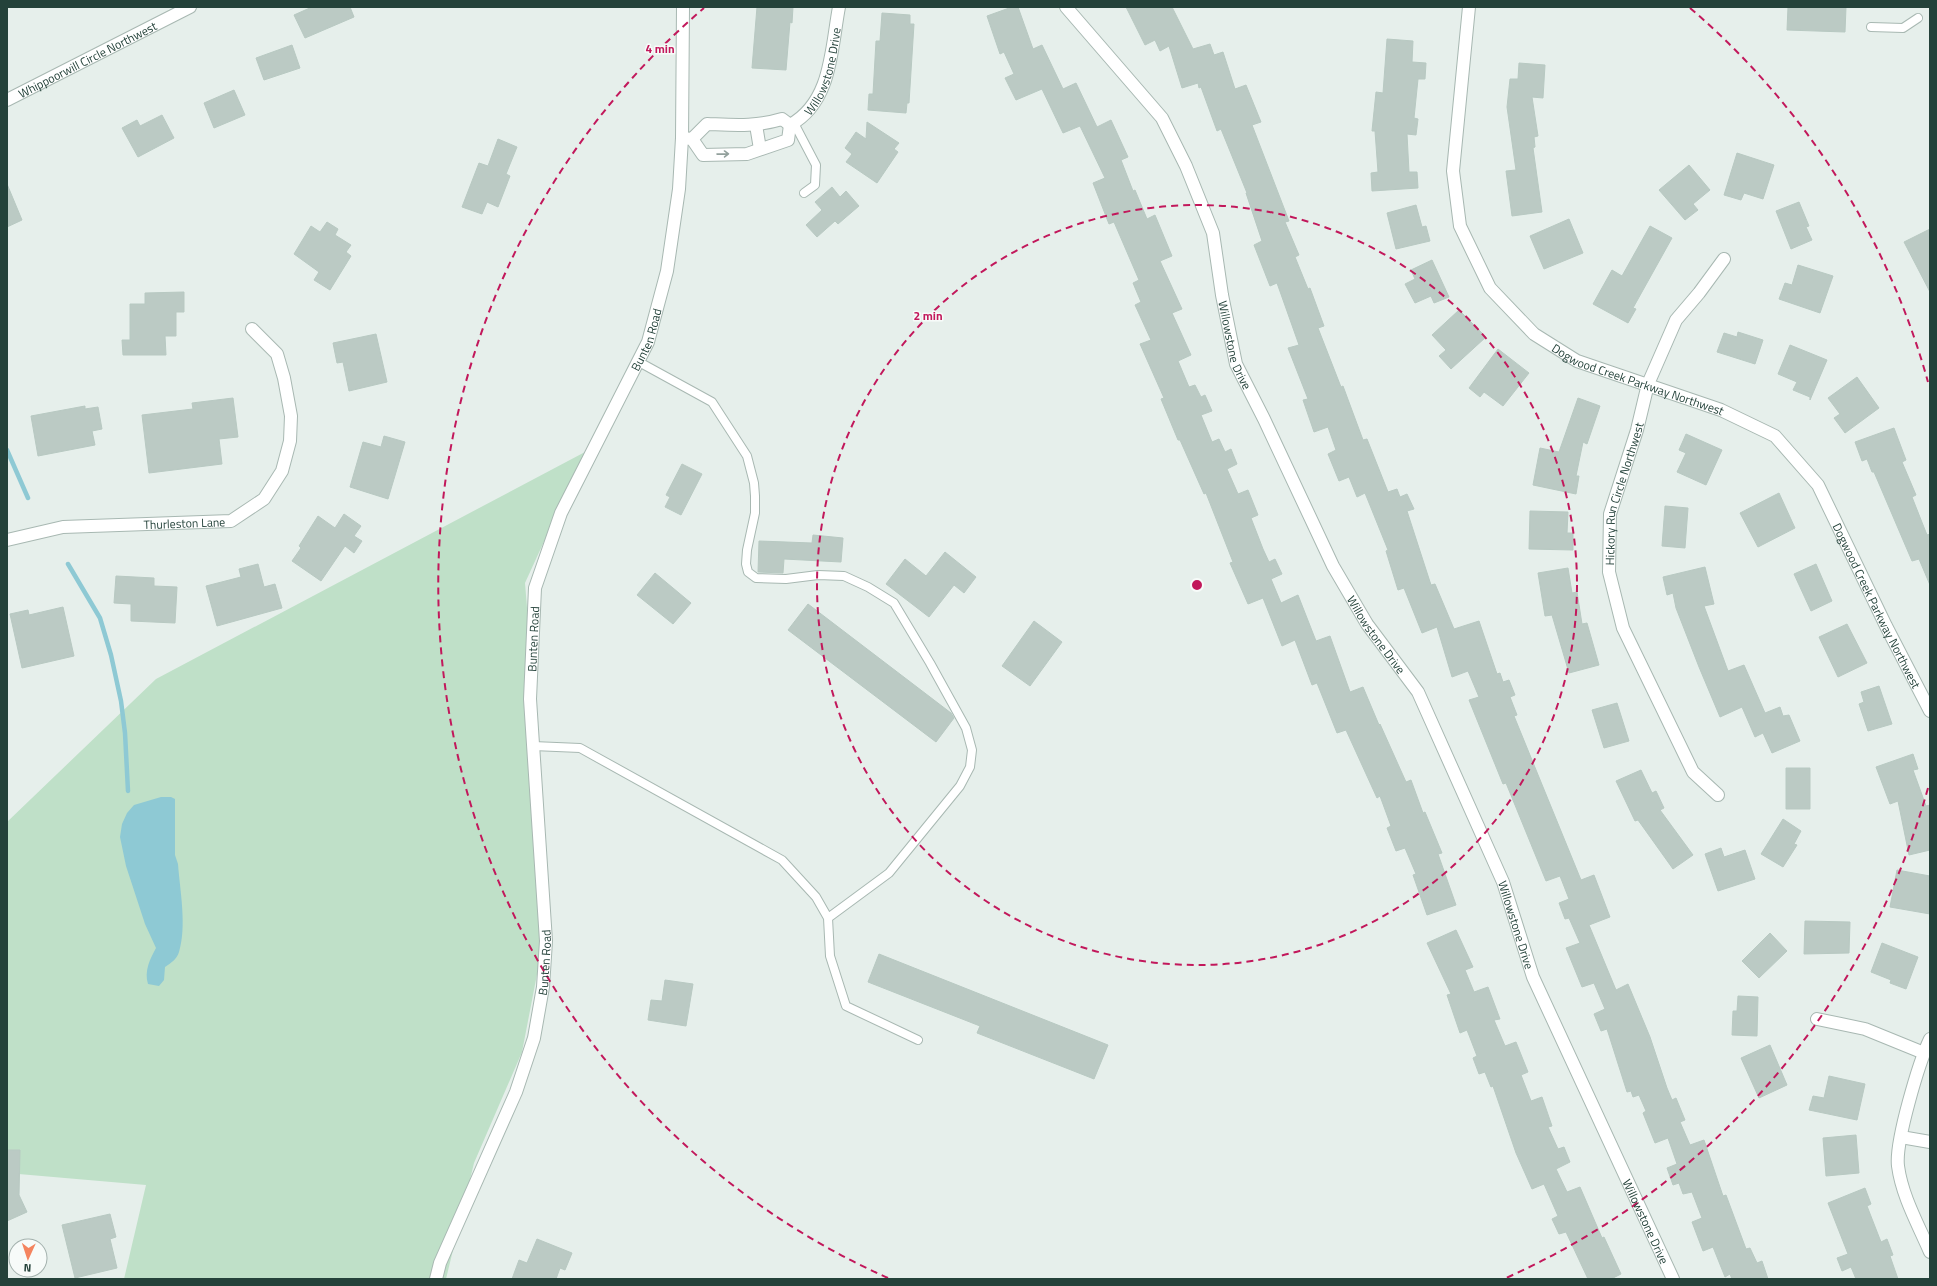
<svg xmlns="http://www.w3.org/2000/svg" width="1937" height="1286" font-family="'Titillium Web',sans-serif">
<rect width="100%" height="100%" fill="#e6efeb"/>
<path fill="#bfe0c8" d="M585,452l-60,131 13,158 12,166 -28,145 -48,111 -28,116h-322l22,-94 -139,-12v-351l149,-143z"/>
<path fill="#8ec9d4" d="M161,797h10l4,2v56l3,9c2,27 9,62 1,88 -2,7 -8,11 -14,15l-1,13 -5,6 -11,-2c-4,-13 2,-25 8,-36l-11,-24 -19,-58 -6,-29 2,-13 5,-11 7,-8z"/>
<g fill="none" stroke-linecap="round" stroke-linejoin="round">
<path stroke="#8ec9d4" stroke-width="4.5" d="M7,450l21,48
M68,564l32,54 11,37 10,46 4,32 3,58"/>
</g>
<path fill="#bbcac4" stroke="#b8c9c2" d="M312,7h38l4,10 -49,21 -11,-23z
M757,7h36l-1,16 -2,-1 -4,48 -34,-2z
M1012,7h6l15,42 9,-4 21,44 13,-6 21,44 14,-7 17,37 -7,3 12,31 2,-1 12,29 8,-4 17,41 -12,5 22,48 -10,4 19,42 -13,6 11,26 6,-2 6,12 4,-2 7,16 -11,4 11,27 7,-3 6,13 6,-3 6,15 -10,5 11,25 10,-4 10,25 -7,3 12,31 6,13 6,-3 7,15 -11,5 10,24 17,-8 18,46 14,-5 20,56 13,-5 16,38 1,-1 26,58 5,-2 12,33 2,-1 17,41 -4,1 18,51 -29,10 -14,-40 3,-1 -11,-26 -9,3 -9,-23 4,-2 -11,-30 -3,2 -31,-68 -9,3 -20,-50 -5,2 -17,-45 -13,6 -19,-48 -15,6 -18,-41 3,-1 -27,-69 -2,1 -24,-54h-2l-17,-41 3,-1 -24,-54 11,-4 -16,-35 6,-3 -8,-19 6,-3 -25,-58 -5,2 -16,-41 12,-5 -25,-52 -17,7 -21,-44 -26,11 -11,-22 9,-4 -10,-22 -4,2 -13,-38z
M1126,7h46l21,42 17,-5 4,11 9,-3 12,37 11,-4 15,37 -9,3 37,96 -4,1 14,33 -4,2 13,32 2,-1 14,38 -6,2 23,59 2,-1 20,54 4,-1 21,53 9,-3 3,8 7,-3 7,15 -7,2 24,74 4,-1 19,45 25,-8 18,53 3,-1 3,9 6,-2 6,15 -5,2 7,18 -3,1 67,164 13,-5 16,42 -21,8 27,65 12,-6 22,53 17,51 5,12 4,-2 9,22 -5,2 10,23 14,-5 19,56 3,-1 20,54 4,-1 7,15 5,-2 6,18h-36l-2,-5 -5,3 -12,-30 -10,4 -11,-29 10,-4 -10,-26 -9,2 -4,-11 -6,2 -6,-17 10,-4 -9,-26 -13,5 -12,-30 3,-2 -7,-16 -6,2 -2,-6 -4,1 -20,-63 -6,2 -7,-17 11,-5 -11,-26 -12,4 -16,-39 14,-5 -11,-25 -4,1 -6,-16 10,-4 -9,-23 -14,5 -40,-98 -3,1 -34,-84 10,-3 -11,-26 -16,6 -15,-50 -15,6 -18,-45 -6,2 -12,-39 2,-1 -23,-57 -8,4 -8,-20 -10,4 -11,-27 8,-4 -8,-23 -14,5 -11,-32 5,-1 -20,-51 11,-3 -22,-62 -7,3 -16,-41 8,-4 -16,-48h1l-26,-64 -4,2 -16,-44 -2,1 -1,-5 -16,5 -13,-42 -9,5 -5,-11 -10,5z
M1788,7h58l-1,25 -58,-2z
M882,13l28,2v9h4l-5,79h-2l-1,10 -38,-3 1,-16h4l3,-53h4z
M1387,39l26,2 -1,21 14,1 -1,16h-7l-4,39 4,1 -2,16 -9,-1 2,38h8l1,16 -46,3 -1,-18 7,-1 -3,-41h-3l4,-39 7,1z
M292,45l8,23 -36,12 -8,-22z
M1519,63l26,2 -2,33 -11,-1 6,39 -4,1 1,10 -2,1 9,64 -30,4 -6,-45 10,-1 -9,-63 3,-28h8z
M234,90l11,25 -31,13 -10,-25z
M162,115l12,23 -36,19 -16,-29 15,-8 3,6z
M867,122l32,21 -5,6 4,3 -21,31 -31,-21 6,-8 -7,-6 11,-16 10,7z
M498,139l19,8 -11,27 4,2 -12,31 -11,-5 -5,12 -20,-7 17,-44 9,3z
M1737,153l37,12 -11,34 -19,-6 -3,7 -17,-5z
M1689,165l21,25 -17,14 5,6 -13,10 -26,-30z
M7,184l15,36 -15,7z
M832,187l8,10 6,-6 13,15 -21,18 -3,-3 -18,16 -11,-12 16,-15 -7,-8z
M1799,202l10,24 -3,1 6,13 -21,9 -15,-38z
M1416,205l6,22 4,-1 4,15 -34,8 -9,-36z
M1569,219l14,34 -39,16 -14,-33z
M327,222l11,7 -3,6 16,10 -5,7 5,4 -21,34 -16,-10 5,-8 -25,-18 17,-28 9,6z
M1650,226l22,12 -39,70 3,1 -8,14 -35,-19 19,-34 10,6z
M1930,229v63l-26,-50z
M1432,260l17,37 -15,6 -3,-7 -16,7 -10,-19 10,-5 -4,-9z
M1798,265l35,11 -13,37 -41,-14 6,-16 7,2z
M184,292v20h-8v24h-11l1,19h-43l-1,-15h8v-36h15v-11z
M1459,310l27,27 -35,32 -12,-13 7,-6 -14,-15z
M1738,332l25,8 -8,24 -38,-12 7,-19 13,4z
M376,334l11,48 -38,9 -6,-29 -6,1 -4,-20z
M1790,345l37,15 -17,40v-3l-17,-7 4,-8 -19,-8z
M1498,349l31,24 -26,33 -19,-14 -4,5 -11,-9z
M1857,377l22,31 -34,25 -11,-15 6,-4 -12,-16z
M233,398l5,39 -19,2 3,25 -73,9 -7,-58 51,-6 -1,-6z
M1578,398l22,8 -13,38 -4,-2 -7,34h3l-3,18 -43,-9 7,-37 19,4z
M85,406v3l13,-2 4,22 -10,2 3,14 -57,11 -7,-40z
M1894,428l12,32 -4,2 14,33 -4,2 15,38 3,-1v51l-11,-26 -7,2 -38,-89h-2l-5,-13 -5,2 -7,-19z
M1686,434l36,16 -16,35 -29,-13 9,-19 -7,-3z
M384,436l21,6 -17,57 -38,-12 13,-45 18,5z
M682,464l20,10 -21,41 -16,-8 5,-10 -4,-2z
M1779,493l16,35 -37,19 -18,-34z
M1665,506l23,2 -3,40 -23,-2z
M1530,511l38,1 -1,21h6v17l-44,-1z
M344,514l17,12 -7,10 8,5 -8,12 -9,-7 -24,35 -29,-20 9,-13 -2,-2 19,-30 17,12z
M813,535l30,3 -2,24 -57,-3 -1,14 -25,-1 1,-31 53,2z
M945,552l31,25 -12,16 -10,-8 -25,32 -43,-33 19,-25 21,17z
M258,564l6,23 11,-3 7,24 -65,18 -11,-40 35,-9 -2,-8z
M1816,564l16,37 -21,10 -17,-37z
M1705,567l9,37 -10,2 24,65 16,-6 21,48 15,-6 3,9 6,-1 11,26 -28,12 -9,-20 -8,4 -13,-30 -22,10 -21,-50 -23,-59 -3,-15 -6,2 -4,-18z
M1568,568l4,25 5,-1 5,32 5,-1 12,42 -30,8 -17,-58 -7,1 -7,-43z
M655,573l36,30 -18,21 -36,-29z
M116,576l38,2v8l23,1 -2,36 -44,-2v-17l-17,-1z
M808,604l143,109 3,5 -18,24 -148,-112z
M63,607l11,49 -52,12 -12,-54 18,-4 1,5z
M1034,621l28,21 -32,44 -28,-20z
M1847,624l20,39 -29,14 -19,-40z
M1879,686l13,38 -24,7 -9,-27 5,-2 -3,-10z
M1617,703l12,38 -25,7 -12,-38z
M1913,754l5,15 -5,1 13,36 4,-1v45l-21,5 -11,-54 -8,3 -14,-37z
M1786,768h24v41h-24z
M1641,770l11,23 4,-2 8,17 -4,2 33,45 -20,14 -35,-49 -3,1 -19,-40z
M1783,819l18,12 -7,13 3,1 -14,22 -22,-13z
M1721,848l3,9 21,-7 10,29 -37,12 -13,-37z
M1897,870l33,6v38l-40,-7z
M1805,921l45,1 -1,31 -45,1z
M1456,930l17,37 -8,3 9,22 14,-5 12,32 -6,1 11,26 11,-4 12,30 -7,3 10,26 11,-4 10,29 -4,1 10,22 6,-2 6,15 -14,7 11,23 13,-5 22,51 2,-1 17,37 -10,5h-23l-22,-47 -7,2 -7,-15 6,-3 -14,-32 -12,5 -16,-36 -23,-67 -2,1 -6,-15 -6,2 -6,-16 4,-2 -10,-26 -7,3 -13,-38 4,-1 -24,-51z
M1770,933l17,18 -28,27 -17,-17z
M1882,943l36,14 -12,32 -16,-6 1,-3 -20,-8z
M879,954l229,91 -14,34 -117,-46 3,-7 -112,-44z
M665,980l28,4 -7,42 -38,-6 3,-20 11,1z
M1738,996l20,1 -1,39 -25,-1 1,-24h4z
M1770,1045l17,40 -28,13 -18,-40z
M1829,1076l36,8 -8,36 -48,-10 4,-14 11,2z
M1856,1135l3,38 -33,3 -3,-38z
M7,1150h13l-1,45 8,17 -20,9z
M1865,1188l6,16 -4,2 14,36 6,-3 6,16 -3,1 8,23h-42l-5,-12 -9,4 -5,-13 11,-4 -20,-51z
M110,1214l6,23 -6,2 7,29 -42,10 -13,-53z
M537,1239l35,14 -7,17 -5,-2 -4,11h-44l7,-19 8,3z"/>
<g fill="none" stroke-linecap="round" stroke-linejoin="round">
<defs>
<path id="service" d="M1871,27l32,1 15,-10
M794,123l22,42 -1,20 -11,8
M639,362l73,40 35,54 7,27 1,13v17l-8,37 -1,14 2,8 8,6 30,1 32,-4 26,1 24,11 26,16 36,60 36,65 6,22 -2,17 -10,19 -71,87 -61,45
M533,746l47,2 202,112 34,37 12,21 2,38 16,50 72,34"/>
<g id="minor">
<path id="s1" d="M1066,7l96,111 24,48 27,67 9,62 14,69 28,55 69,147 34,58 51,68 85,190 30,95 140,302"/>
<path id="s2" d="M1469,7l-16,164 7,55 30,62 44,46 43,27 144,49 54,26 43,49 68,141 44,85"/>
<path id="s3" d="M7,100l183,-93"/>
<path d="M756,125l4,24"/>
<path id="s4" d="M790,125c42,-23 41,-76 49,-118"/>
<path d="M682,138l10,1 11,16 44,-1 41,-14 2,-15"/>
<path d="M692,139l15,-15c27,1 48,3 75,-5l8,6"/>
<path id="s5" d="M7,540l56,-13 168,-6 33,-22 18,-28 8,-30 1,-25 -7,-38 -7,-24 -25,-25"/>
<path id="s6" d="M1718,795l-25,-23 -70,-144 -14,-56 1,-58 27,-84 11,-46 28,-64 23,-27 25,-34"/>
<path d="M1817,1019l48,10 59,24"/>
<path d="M1930,1039c-11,23 -35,103 -32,127 4,30 20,58 32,86"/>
<path d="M1901,1137l29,5"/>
</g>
<g id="tertiary">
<path id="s7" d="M436,1279l4,-16 76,-171 18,-54 9,-51 3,-46 -16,-242 5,-111 26,-75 87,-171 19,-71 12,-82 3,-51 1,-131"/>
</g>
</defs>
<use href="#service" stroke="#a8b8b2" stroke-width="10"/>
<use href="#minor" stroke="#a8b8b2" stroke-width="14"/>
<use href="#tertiary" stroke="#a8b8b2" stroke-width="14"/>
<use href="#service" stroke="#fff" stroke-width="8"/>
<use href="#minor" stroke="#fff" stroke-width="12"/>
<use href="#tertiary" stroke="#fff" stroke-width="12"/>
</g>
<defs><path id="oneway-shaft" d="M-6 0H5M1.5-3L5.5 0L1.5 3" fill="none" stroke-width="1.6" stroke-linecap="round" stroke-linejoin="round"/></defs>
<use stroke="#92a09c" href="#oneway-shaft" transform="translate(723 154) rotate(-1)"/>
<g fill="none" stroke="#c2185b" stroke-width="2" stroke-dasharray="7 5">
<circle cx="1197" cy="585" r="380"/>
<path d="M1928 788A759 759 0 0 1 1506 1278M888 1278A759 759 0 0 1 704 8M1690 8A759 759 0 0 1 1928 382"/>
</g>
<g text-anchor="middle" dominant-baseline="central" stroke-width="3" stroke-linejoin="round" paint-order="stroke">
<g font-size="12" fill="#24423a" stroke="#f7fbf9">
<text stroke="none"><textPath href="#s3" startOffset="90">Whippoorwill Circle Northwest</textPath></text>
<text stroke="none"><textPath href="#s4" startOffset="66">Willowstone Drive</textPath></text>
<text stroke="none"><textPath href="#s7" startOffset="985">Bunten Road</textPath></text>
<text stroke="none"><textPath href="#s1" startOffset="387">Willowstone Drive</textPath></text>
<text stroke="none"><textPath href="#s2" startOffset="467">Dogwood Creek Parkway Northwest</textPath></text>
<text stroke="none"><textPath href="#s6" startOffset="332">Hickory Run Circle Northwest</textPath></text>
<text stroke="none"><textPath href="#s5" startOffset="179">Thurleston Lane</textPath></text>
<text stroke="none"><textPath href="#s2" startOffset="815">Dogwood Creek Parkway Northwest</textPath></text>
<text stroke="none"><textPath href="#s1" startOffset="711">Willowstone Drive</textPath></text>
<text stroke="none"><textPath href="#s7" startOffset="661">Bunten Road</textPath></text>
<text stroke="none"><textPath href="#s1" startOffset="1035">Willowstone Drive</textPath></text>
<text stroke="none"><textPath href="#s7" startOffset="337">Bunten Road</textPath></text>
<text stroke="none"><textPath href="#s1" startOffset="1359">Willowstone Drive</textPath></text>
</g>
</g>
<circle cx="1197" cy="585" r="6" fill="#c2185b" stroke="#f7fbf9" stroke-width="2"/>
<g font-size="12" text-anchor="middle" font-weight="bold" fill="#c2185b" stroke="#f7fbf9" stroke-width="3" stroke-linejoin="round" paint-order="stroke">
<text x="660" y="53">4 min</text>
<text x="928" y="320">2 min</text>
</g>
<rect width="1937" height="1286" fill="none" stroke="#24423a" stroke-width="16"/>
<g transform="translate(28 1258) rotate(183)"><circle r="19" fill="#f7fbf9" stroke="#a3b1ad"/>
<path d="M0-3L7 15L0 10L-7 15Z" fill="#f4845f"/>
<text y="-6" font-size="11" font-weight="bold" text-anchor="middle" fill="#24423a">N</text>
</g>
</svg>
